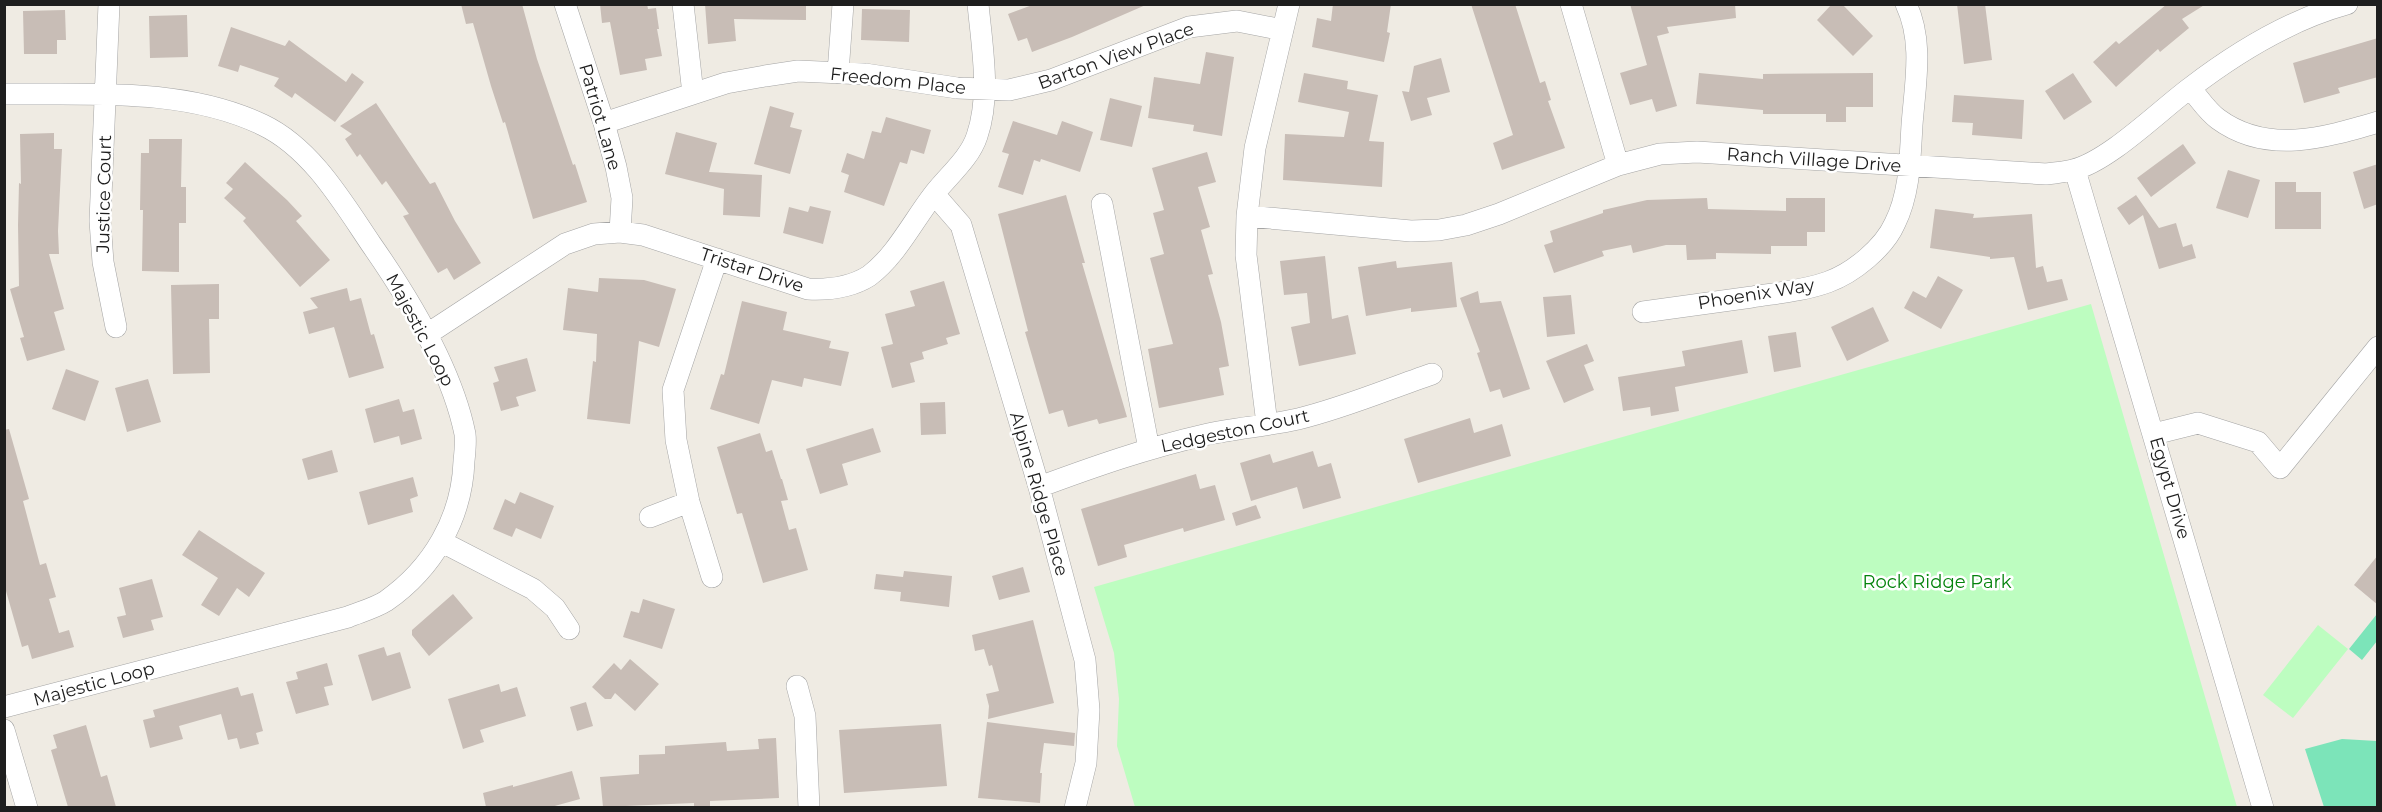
<svg xmlns="http://www.w3.org/2000/svg" width="2382" height="812" font-family="Montserrat,sans-serif">
<rect width="100%" height="100%" fill="#efebe3"/>
<path fill="#bdfdc0" d="M2091,304l146,503h-1102l-18,-61 2,-47 -5,-46 -20,-66z
M2318,625l30,24 -55,69 -30,-23z"/>
<path fill="#7ce4b9" d="M2377,614v27l-15,19 -13,-11z
M2342,739l35,2v66h-53l-19,-58z"/>
<path fill="#c8bdb6" d="M461,4h61l15,55 36,106 2,-1 12,38 -54,17 -28,-97 -2,1 -12,-37 -18,-63 -7,1z
M600,4h47l1,5 8,-1 3,21h-2l5,27 -17,3 2,11 -27,5 -10,-53 -8,1z
M705,4h101v16l-72,-1 2,22 -28,3z
M1035,4h113l-76,33 -40,15 -5,-14 -9,3 -10,-27z
M1333,4h58l-4,28 3,1 -6,29 -72,-15 5,-29 14,3z
M1471,4h44l25,79 5,-2 6,19 -3,1 17,47 -63,22 -9,-27 20,-8z
M1630,4h105l1,14 -69,9 2,6 -12,3 20,70 -21,6 -4,-13 -22,6 -10,-32 27,-8z
M1832,4h10l31,32 -20,20 -36,-36z
M1957,4h28l7,56 -28,4z
M2167,4h39l-24,15 7,9 -29,24 -2,-3 -42,38 -23,-25 23,-21 3,3z
M862,9l48,1 -1,32 -48,-2z
M65,10l1,30h-9v14h-33l-1,-43z
M187,15l1,42 -38,1 -1,-42z
M231,27l54,19 4,-6 57,42 6,-9 12,9 -29,40 -40,-29 -3,5 -18,-12 5,-8 -39,-13 -2,7 -20,-6z
M2378,38v39l-40,11 2,5 -36,10 -11,-40z
M1206,52l28,5 -12,79 -29,-5 1,-6 -46,-7 6,-41 46,7z
M1441,58l9,34 -23,6 5,17 -21,6 -9,-30 7,1 5,-26z
M1304,73l44,8 -1,8 31,6 -9,46 15,1 -2,45 -99,-7 2,-46 59,3 5,-25 -51,-10z
M1699,73l64,6v-5l110,-1v34h-27v15h-20v-8h-63v-4l-67,-6z
M2073,73l19,29 -28,18 -19,-29z
M1954,95l70,5 -2,39 -50,-4 1,-12 -21,-1z
M1110,98l32,8 -10,41 -32,-7z
M376,103l54,81 5,-2 20,39 26,42 -27,17 -7,-12 -9,5 -35,-57 6,-2 -23,-33 -4,4 -22,-31 -3,3 -12,-18 7,-5 -12,-8z
M770,106l24,7 -4,14 12,3 -12,44 -36,-10z
M886,117l45,13 -7,24 -13,-4 -4,14 -7,-2 -16,44 -40,-14 5,-17 -8,-3 6,-19 17,6 8,-28 9,2z
M1013,121l44,14 5,-14 31,11 -13,40 -39,-13 -1,3 -6,-2 -11,35 -25,-8 11,-33 -7,-2z
M676,132l41,11 -8,29 53,3 -2,42 -37,-2 1,-26 -59,-15z
M54,133v16h8l-4,82 1,23h-10l15,55 -10,3 11,38 -38,11 -7,-23 4,-1 -14,-48 9,-3 -1,-61 1,-42 2,1 -1,-50z
M149,139h33l-1,48h5v36h-7v49l-37,-1 1,-61h-3l1,-57h8z
M2183,144l13,19 -45,34 -14,-19z
M1207,152l9,30 -18,5 12,40 -9,3 12,44 -5,1 13,47 8,44 -10,2 5,27 -65,13 -11,-59 25,-5 -23,-86 14,-4 -11,-41 11,-3 -12,-42z
M245,162l42,38 15,16 -6,5 34,39 -30,27 -57,-66 3,-3 -22,-20 9,-9 -7,-6z
M2378,164v40l-14,5 -11,-37z
M2228,170l32,10 -12,38 -32,-10z
M2275,182h21v10h25v37h-46z
M1066,195l19,68h-3l45,154 -28,7 -2,-5 -29,8 -5,-17 -14,4 -24,-82 3,-1 -30,-117z
M2136,195l23,33 17,-5 7,24 9,-3 4,14 -37,11 -16,-54 -14,10 -12,-17z
M1707,198l1,11 78,2v-13h39v34h-18v14h-36v8l-55,-1v6l-29,1 -1,-15h-20l-33,8 -2,-8 -29,6 2,5 -50,17 -10,-28 9,-3 -3,-11 53,-18v-3l44,-10z
M810,206l21,5 -8,33 -40,-11 6,-26 19,5z
M1935,209l39,5 -1,4 59,-4 4,54 7,-2 4,16 15,-3 6,21 -40,10 -14,-53 -24,2v-2l-60,-9z
M1325,256l7,63 16,-4 8,39 -57,12 -8,-39 19,-4 -3,-30 -23,2 -4,-34z
M1396,261l1,7 55,-6 5,45 -46,5v-4l-45,8 -8,-49z
M1938,276l25,14 -22,39 -37,-21 9,-17 13,7z
M599,278l45,2 32,9 -17,58 -20,-6 -9,83 -43,-5 6,-58 3,1 1,-28 -34,-4 5,-42 30,4z
M944,281l16,53 -14,4 2,6 -26,8 2,7 -14,4 5,19 -23,6 -11,-41 12,-3 -8,-30 30,-8 -5,-15z
M219,284v35h-10l1,54 -37,1 -2,-89z
M347,288l3,13 11,-3 10,37 3,-1 10,34 -35,10 -15,-51 -25,7 -6,-22 15,-4 -8,-10z
M1478,291l2,12 21,-2 29,88 -27,9 -3,-9 -10,3 -13,-39 3,-1 -20,-54z
M1571,295l4,39 -28,3 -4,-40z
M742,301l45,11 -4,18 48,11 -2,7 20,4 -8,34 -37,-8 -2,9 -30,-7 -13,44 -49,-15 11,-35 3,1z
M1873,307l16,34 -42,20 -16,-34z
M1796,332l5,35 -27,5 -6,-36z
M1742,340l6,33 -73,14 4,24 -28,5 -1,-9 -27,4 -5,-34 67,-11 -3,-15z
M1587,344l7,17 -10,4 10,25 -30,13 -18,-42z
M527,358l9,33 -20,6 3,9 -18,5 -8,-28 6,-2 -5,-14z
M66,369l33,12 -14,40 -33,-12z
M148,379l13,43 -34,10 -12,-44z
M399,399l4,13 11,-3 8,30 -21,6 -2,-9 -25,7 -9,-34z
M945,402l1,32 -25,1 -1,-32z
M1470,418l4,15 28,-9 9,32 -93,27 -14,-44z
M873,428l8,24 -39,12 6,21 -28,9 -14,-45z
M9,429l20,70 -6,2 17,64 6,-2 10,34 -7,2 10,34 10,-3 5,17 -42,12 -4,-14 -6,2 -18,-63v-154z
M760,433l6,19 6,-2 9,29h1l6,21 -7,1 8,29 7,-2 12,42 -45,13 -21,-70 -5,1 -20,-67z
M332,450l6,22 -30,8 -6,-21z
M1313,451l5,16 13,-4 10,35 -38,11 -6,-22 -46,14 -11,-38 30,-9 3,9z
M1196,474l4,15 15,-4 10,35 -41,12 -1,-4 -59,17 3,12 -29,9 -17,-57z
M413,477l5,19 -8,3 3,13 -45,13 -9,-33z
M520,492l34,14 -13,33 -25,-11 -4,9 -19,-8 12,-30 10,5z
M1256,505l5,13 -25,8 -4,-13z
M199,530l66,43 -16,24 -12,-9 -18,28 -18,-11 17,-27 -36,-23z
M2378,555v50l-24,-20z
M1023,567l7,25 -31,8 -7,-24z
M904,571l48,5 -3,31 -49,-6 1,-9 -27,-3 2,-15 27,3z
M152,579l11,38 -12,3 3,10 -31,8 -6,-21 9,-2 -7,-27z
M453,594l20,24 -44,38 -17,-21v-5z
M643,599l32,10 -13,40 -39,-12 8,-26 8,2z
M1033,620l21,83 -66,16 1,-13 -3,-12 13,-3 -7,-26 -3,1 -5,-17 -9,2 -3,-16z
M384,647l3,9 13,-4 11,36 -39,13 -14,-46z
M630,659l29,25 -24,27 -20,-18 -4,6h-6l-13,-12 22,-24 7,7z
M327,663l6,22 -9,2 5,18 -33,9 -10,-32 12,-3 -2,-7z
M499,684l2,8 16,-5 9,29 -46,14 4,12 -21,7 -15,-50z
M238,687l3,9 12,-3 10,38 -7,2 3,11 -19,5 -3,-11 -9,2 -7,-26 -42,12 4,13 -33,9 -7,-28 12,-3 -2,-7z
M586,702l7,24 -16,5 -7,-24z
M987,722l88,11 -1,13 -30,-3 -4,30h2l-2,30 -62,-5z
M941,724l6,62 -103,7 -5,-63z
M86,725l15,52 6,-2 9,32h-48l-17,-57 6,-2 -4,-13z
M776,738l3,60 -69,3v6h-16v-4l-91,4 -3,-30 39,-3v-19l26,-1v-8l61,-4 1,9 32,-2 -1,-10z
M572,771l8,28 -29,8h-65l-3,-14 30,-8v2z"/>
<g fill="none" stroke-linecap="round" stroke-linejoin="round">
<defs>
<path id="minor" d="M109,4l-9,217 3,41 13,65
M565,4l39,119 12,44 6,31 -2,34
M683,4l10,90
M1571,4l47,161
M838,73l5,-69
M2190,88c9,10 17,23 28,31 49,36 106,19 160,3
M4,94c86,1 180,-7 259,31 48,23 79,76 108,119 37,53 81,126 94,190 1,8 0,18 -1,27 -2,57 -31,107 -78,140 -11,7 -26,11 -38,16l-344,90
M604,123l122,-40 39,-7 33,-5 67,3 92,14 52,2 42,-10 138,-53 48,-6 46,9
M2075,170l188,638
M934,194l27,31 78,262 46,173 4,50 -3,53 -11,45
M1102,204l47,245
M1247,216l164,15 28,-1 27,-5 33,-11 119,-49 42,-11 37,-2 349,22c9,-1 18,-2 27,-4 36,-9 86,-59 117,-82 47,-36 99,-68 157,-84
M1643,312c37,-5 73,-10 109,-15 25,-4 51,-6 76,-15 25,-9 56,-34 67,-59 15,-30 15,-65 17,-98 3,-41 12,-83 -6,-121
M426,335l139,-91 29,-10 26,-2 23,3 165,54c21,1 42,-1 61,-13 27,-20 44,-55 65,-82 14,-18 36,-36 43,-58 14,-41 5,-89 1,-132
M1267,424l-21,-169 1,-39 8,-68 34,-144
M2154,434l44,-11 60,19 22,26 98,-121
M1039,487c54,-20 108,-39 165,-52 31,-7 63,-9 94,-16 46,-11 90,-30 134,-45
M650,517l39,-15
M442,542l91,47 22,19 14,21
M712,577l-23,-75 -13,-62 -3,-50 44,-131
M797,686l8,30 4,92
M4,730l23,78"/>
</defs>
<use href="#minor" stroke="#a5a5a5" stroke-width="22"/>
<use href="#minor" stroke="#fff" stroke-width="21"/>
</g>
<g text-anchor="middle" dominant-baseline="central" stroke-width="5" stroke-linejoin="round" paint-order="stroke">
<g font-size="18" fill="#1e1e1e" stroke="#fff">
<text transform="translate(1116 56) rotate(-20)">Barton View Place</text>
<text transform="translate(898 81) rotate(6)">Freedom Place</text>
<text transform="translate(600 117) rotate(74)">Patriot Lane</text>
<text transform="translate(1814 160) rotate(4)">Ranch Village Drive</text>
<text transform="translate(104 194) rotate(-89)">Justice Court</text>
<text transform="translate(752 270) rotate(18)">Tristar Drive</text>
<text transform="translate(1756 294) rotate(-9)">Phoenix Way</text>
<text transform="translate(420 330) rotate(62)">Majestic Loop</text>
<text transform="translate(1235 431) rotate(-12)">Ledgeston Court</text>
<text transform="translate(2170 488) rotate(74)">Egypt Drive</text>
<text transform="translate(1039 494) rotate(74)">Alpine Ridge Place</text>
<text transform="translate(94 684) rotate(-15)">Majestic Loop</text>
</g>
<g font-size="18" fill="#04830c" stroke="#fff">
<text x="1937" y="582">Rock Ridge Park</text>
</g>
</g>
<rect width="2382" height="812" fill="none" stroke="#1e1e1e" stroke-width="12"/>
</svg>
